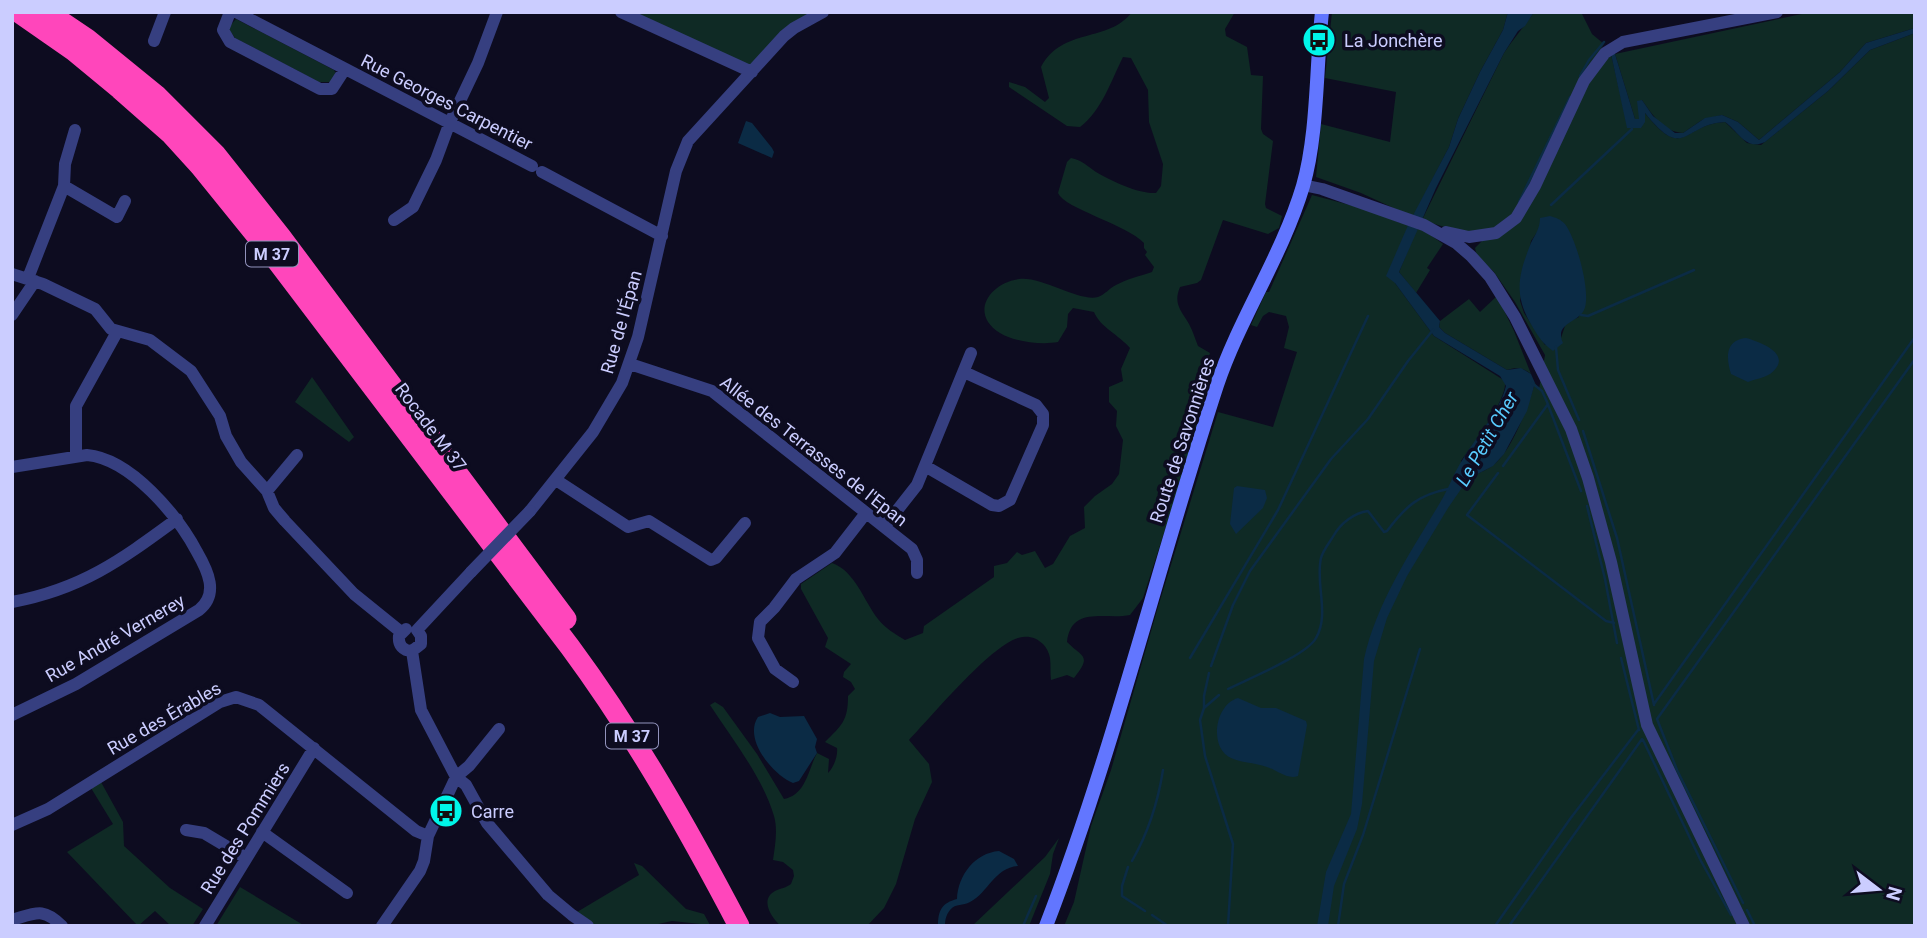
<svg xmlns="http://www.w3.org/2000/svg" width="1927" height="938" font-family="Roboto,sans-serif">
<rect width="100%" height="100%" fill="#0d0c20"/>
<path fill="#0f2a25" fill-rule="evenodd" d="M639,12h197l-32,9 -52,51 -116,-54z
M1132,12h103l-10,17 1,7 21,11 4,28 12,1 -2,53 2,5 10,7 -8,63 1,4 16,8 -3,12 -11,6 -45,-14 -22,60 -4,3 -17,4c-7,17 1,23 9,37 4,7 6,15 9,22l12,7 -2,6 11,4 -76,235 -13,17c-24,5 -59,-10 -63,27 16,16 25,13 7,36l-7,-3 -16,5c-1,-7 0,-15 -1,-22 -1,-5 -3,-10 -7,-14 -7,-7 -16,-9 -25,-6 -29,9 -86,78 -109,102l20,24 3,18 -17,37 -19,65 -12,24 -17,18h-86c-9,-8 -22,-26 -6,-35 6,-3 11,-3 16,-7l3,-8 -1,-6 -10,-8 -10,-2c2,-14 5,-30 1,-44 -12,-40 -42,-77 -64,-111l5,-3 8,5 34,47 27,45c22,-4 24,-29 33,-46l12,6 -1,14c6,-6 10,-17 9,-25l-12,-6c17,-17 23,-21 23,-46l7,-7 -4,-7 -8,-5 1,-5 7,-8 -26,-17 3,-9 -27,-49v-5l31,-21c23,8 32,38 46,56 7,9 17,15 27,21l18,-7 1,-7 70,-49v-11l13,-3 10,-11 5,3 13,-4 10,17 8,-4 17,-28 15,-8 -1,-21 11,-11 17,-12 7,-10 4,-34 -7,-14 1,-15 -8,-9v-15l14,-6 -2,-12 9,-21c-11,-13 -30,-21 -36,-36l-21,-4 -5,6 -1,13 -9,15c-17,3 -43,0 -58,-9 -31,-19 -11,-50 19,-54 23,-3 60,23 79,18 6,-2 12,-9 18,-12 11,-6 24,-9 36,-13l2,-5 -9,-12 2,-3 -3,-4v-5c-18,-19 -79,-34 -86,-50l9,-31 4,-4c11,2 16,8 25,14 16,9 42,22 60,21l5,-7 2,-22 -14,-42 -1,-32 -17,-32 -8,-1c-11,22 -22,55 -43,70l-13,-1 -58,-39v-5l16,5 20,15 4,-4 -8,-31c21,-40 68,-24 91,-55z
M1332,12h176l-5,18 -23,42 -22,47 -9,28 -36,70 -52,-24 -45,-16 5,-53 69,18 6,-50 -71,-14z
M1534,12h47l11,22 12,10 -20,31 -69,138 -29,21 -32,-4 -32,-10 82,-167c10,-15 20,-26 30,-41z
M1811,12h104v16l-49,15 -26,29 -81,68 -21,-18 -16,-7 -20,5 -19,13c-20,-1 -31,-19 -41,-33l-3,20 -4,-1 -20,-65z
M236,19l98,51 2,4 -4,8h-13l-84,-44 -7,-10z
M1915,33v893h-851l10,-24 17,-76 20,-56 47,-163 60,-195 55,15 24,-75 -13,-4 5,-21 -3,-11 -17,-4 -6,4 -6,11 -6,-2 15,-33h3l43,-97 53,14 35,14 2,-3 7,2 -14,61 39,53 71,45c3,18 -32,63 -44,80l7,18c8,-5 17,-8 24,-13 20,-14 36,-60 43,-83l4,6 6,-34 -30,-53 -21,-30 -17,-16 -2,-8 8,-8 24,-10 80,-148 24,-28 17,74h13l3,-16c41,51 38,12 81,10l22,21 14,2 67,-54 42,-41zM1540,228l39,89 -13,6 -5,15 -16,7 -21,-32 -4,-12 11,-60z
M1418,226l25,18 -16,24 3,2 -14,23 -17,-21z
M1497,296l17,35 17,43c-7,-6 -15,-7 -24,-4l-62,-37 -6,-6 1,-6 29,-22 11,13z
M312,377l42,60 -5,5 -54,-40z
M101,782l22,40 1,24 46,42 33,21 -11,17h-21l-16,-15 -17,15 -71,-74 46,-28 -22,-36z
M1059,838l-6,16 -3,20 -21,52h-57l73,-69z
M634,863l8,3 44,43 18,5 6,11 -38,-4 -23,5h-61l-16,-11 67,-40z
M240,887l65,39h-89z"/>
<path fill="#0b2b45" d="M1508,12h26l-9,14 -7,5 -14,22 -68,135 -37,84 41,49 -1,6 6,6 62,37 14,-2 10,6 4,9 -8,28 -23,43 -11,12 -25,13 -20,29 -41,68 -20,42 -13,43 -12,143 -5,25 -23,57 -6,40h-11l9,-54 25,-58 13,-155c13,-58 47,-107 77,-158 8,-13 13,-29 22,-42 14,-24 36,-46 43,-73l-6,-10 -66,-40 -39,-53 -9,-7 23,-53 40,-76 9,-28 22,-47 23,-42z
M1915,28v5l-45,17 -42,41 -63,51c-19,9 -26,-10 -40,-20 -42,2 -40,41 -80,-9v9l-4,6h-14l-16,-74h4l20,65h4l-2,-18 5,-1 11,16 22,17h8l22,-15 17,-3 16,7 21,18 81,-68 26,-29z
M746,121l6,2 20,25 2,4 -2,6 -34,-15z
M1550,216c7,2 10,3 15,8 11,14 27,70 19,86 -6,13 -30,13 -21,33l-10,8c-10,-7 -15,-15 -21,-25 -17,-29 -15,-47 -3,-78 4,-12 11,-17 11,-30z
M1746,338c15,4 49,17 24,36 -6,4 -15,5 -22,8l-17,-8c-5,-16 -6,-34 15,-36z
M1237,486l28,4 2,8 -4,10 -27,26 -6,-10 4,-36z
M1238,698l23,10h15l30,13 1,4 -9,51c-11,4 -21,-6 -31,-9 -12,-5 -33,-4 -42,-13 -15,-15 -8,-50 13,-56z
M770,713l10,4 24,-1 13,23 -2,8 2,6 -18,28 -6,2c-20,-8 -50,-44 -35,-66z
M999,851l15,8 4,7c-24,2 -29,26 -48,36 -7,4 -14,1 -20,8 -4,5 -5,10 -5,16h-7c0,-16 4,-23 19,-27 1,-24 18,-46 42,-48z"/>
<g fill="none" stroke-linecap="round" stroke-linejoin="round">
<path stroke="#0b2b45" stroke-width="2.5" d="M1580,76l9,-16 15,-18
M1519,202l51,-105
M1551,205l81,-76
M1581,315l7,1 106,-46
M1556,347l2,23 21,50
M1532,383l10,8 5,11 34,89
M1583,431l34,107 37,167
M1503,466l45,-62
M1498,473l-31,42 139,106 8,2
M1587,506l18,73 12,64
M1190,658l88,-148 90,-194
M1621,658l18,72
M1211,666l22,-61 17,-34 81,-112 37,-40 40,-58 25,-31
M1228,689c20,-10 79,-34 88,-51 14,-24 -1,-54 5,-80 2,-8 9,-16 13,-23 7,-12 20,-22 34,-24l16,21 3,-1c19,-25 31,-36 61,-42
M1219,695l-15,13 -4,12 5,36 28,88 -5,82
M1654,704l261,-367
M1204,708v-12l5,-23
M1657,719l258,-360
M1657,719l20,51 66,133
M1643,740l58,121 30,54
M1132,861c16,-28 26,-59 31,-91
M1128,867l-6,19v10l23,15
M1747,910l8,16
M1152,915l16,11
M1023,926l13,-30
M1338,926l6,-42 19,-49 57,-186
M1495,926l75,-107 68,-89
M1509,926l133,-187"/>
<path stroke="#363f80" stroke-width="12" d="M230,12l-7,18 7,12 90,47h12l13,-20
M236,12l296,154
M621,12l131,60
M154,41l11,-29
M542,172l120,64
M1303,185l19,4 102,36 32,18 15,13 19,21 25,40 56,112 17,49 23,84 36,163 97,201
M64,186l1,-22 10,-34
M394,220l19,-13 23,-47 14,-38 28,-59 19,-51
M1446,232l23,5 27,-4 20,-15 19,-32 49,-105 21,-28 18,-11 154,-30
M12,274l31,10 52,25 16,20 39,11 41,31 29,45 6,20 15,26 26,29 7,17 11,13 69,73 47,38
M28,278l36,-92 53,31 8,-16
M12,315l23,-34
M630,364l82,27 200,158 5,11v13
M76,456v-50l41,-74
M925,466l67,39 7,1 11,-6 33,-75v-11l-7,-9 -72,-33
M12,467l75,-12c44,4 91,61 110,97 11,19 22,42 2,58l-123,74 -64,31
M556,480l72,47 21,-6 62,39 5,-2 29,-35
M267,491l30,-36
M530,511l63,-79 29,-49 16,-46 38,-166 12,-30 96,-105 10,-8 29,-16
M884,527l33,-42 54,-132
M12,602c70,-13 109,-42 165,-83
M406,629l-7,7c-1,9 4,15 13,15
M417,630l54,-58
M412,651l9,59 35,67 10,8 21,38 61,72 24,20 16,11
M412,651l9,-7v-8l-4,-6
M793,682l-18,-13 -17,-31 2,-16 14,-14 22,-29 39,-26 31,-40
M12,825l36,-16 172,-107 16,-5 23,8 157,126 12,5
M186,830l18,3 42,25
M262,832l85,61
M12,920c24,-7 31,-13 50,6
M205,926l109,-178
M382,926l38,-55 4,-10 4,-25 28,-59 13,-11 30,-37"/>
<path stroke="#6276ff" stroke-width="14" d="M1046,926c68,-176 112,-361 171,-541 23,-68 65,-129 86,-199 15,-52 13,-119 19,-174"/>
<path stroke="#ff46bb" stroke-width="21" d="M18,12l56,39 46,38 50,44 30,33 77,95 293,386c65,88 118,182 169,279
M47,12l40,27 70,57 59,59 65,82 285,382"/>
<path stroke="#363f80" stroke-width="12" d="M471,572l59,-61"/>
</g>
<defs>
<symbol id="bus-disc" viewBox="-11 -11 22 22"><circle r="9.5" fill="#00f6e9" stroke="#0d0c20"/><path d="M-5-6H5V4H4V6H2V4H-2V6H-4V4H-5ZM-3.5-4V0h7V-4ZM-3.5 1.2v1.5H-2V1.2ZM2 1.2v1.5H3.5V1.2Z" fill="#111"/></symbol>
</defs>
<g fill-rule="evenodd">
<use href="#bus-disc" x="1300" y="21" width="38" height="38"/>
<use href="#bus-disc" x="427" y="792" width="38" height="38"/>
</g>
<g text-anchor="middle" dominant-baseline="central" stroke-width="7" stroke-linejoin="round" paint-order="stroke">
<g fill="#0d0c20" stroke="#9293bc" stroke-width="2">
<rect x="246" y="241.5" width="52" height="25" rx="5"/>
<rect x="606" y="723.5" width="52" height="25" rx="5"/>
</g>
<g font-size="16" font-weight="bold" fill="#cbcdff">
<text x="272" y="254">M 37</text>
<text x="632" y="736">M 37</text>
</g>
<g font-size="18" fill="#cbcdff" stroke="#0d0c20" text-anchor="start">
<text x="1344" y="40">La Jonchère</text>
<text x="471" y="811">Carre</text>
</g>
<g font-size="18" fill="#cbcdff" stroke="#0d0c20">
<text transform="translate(447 102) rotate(27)">Rue Georges Carpentier</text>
<text transform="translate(621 322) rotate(-74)">Rue de l'Épan</text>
<text transform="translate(431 427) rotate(53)">Rocade M 37</text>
<text transform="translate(1182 440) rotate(-72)">Route de Savonnières</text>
<text transform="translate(814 451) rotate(38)">Allée des Terrasses de l'Epan</text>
<text transform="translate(115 638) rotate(-30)">Rue André Vernerey</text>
<text transform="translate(164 718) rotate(-30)">Rue des Érables</text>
<text transform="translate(245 828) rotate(-58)">Rue des Pommiers</text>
</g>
<g font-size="19" font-style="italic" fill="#59ccff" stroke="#0d0c20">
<text transform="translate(1487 439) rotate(-60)">Le Petit Cher</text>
</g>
</g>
<rect width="1927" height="938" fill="none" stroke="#cbcdff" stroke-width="28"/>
<g transform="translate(1878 889) rotate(106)" stroke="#0d0c20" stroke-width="5" paint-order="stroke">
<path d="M0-5L12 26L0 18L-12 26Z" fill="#cbcdff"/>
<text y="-10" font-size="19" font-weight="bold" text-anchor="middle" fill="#cbcdff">N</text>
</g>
</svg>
